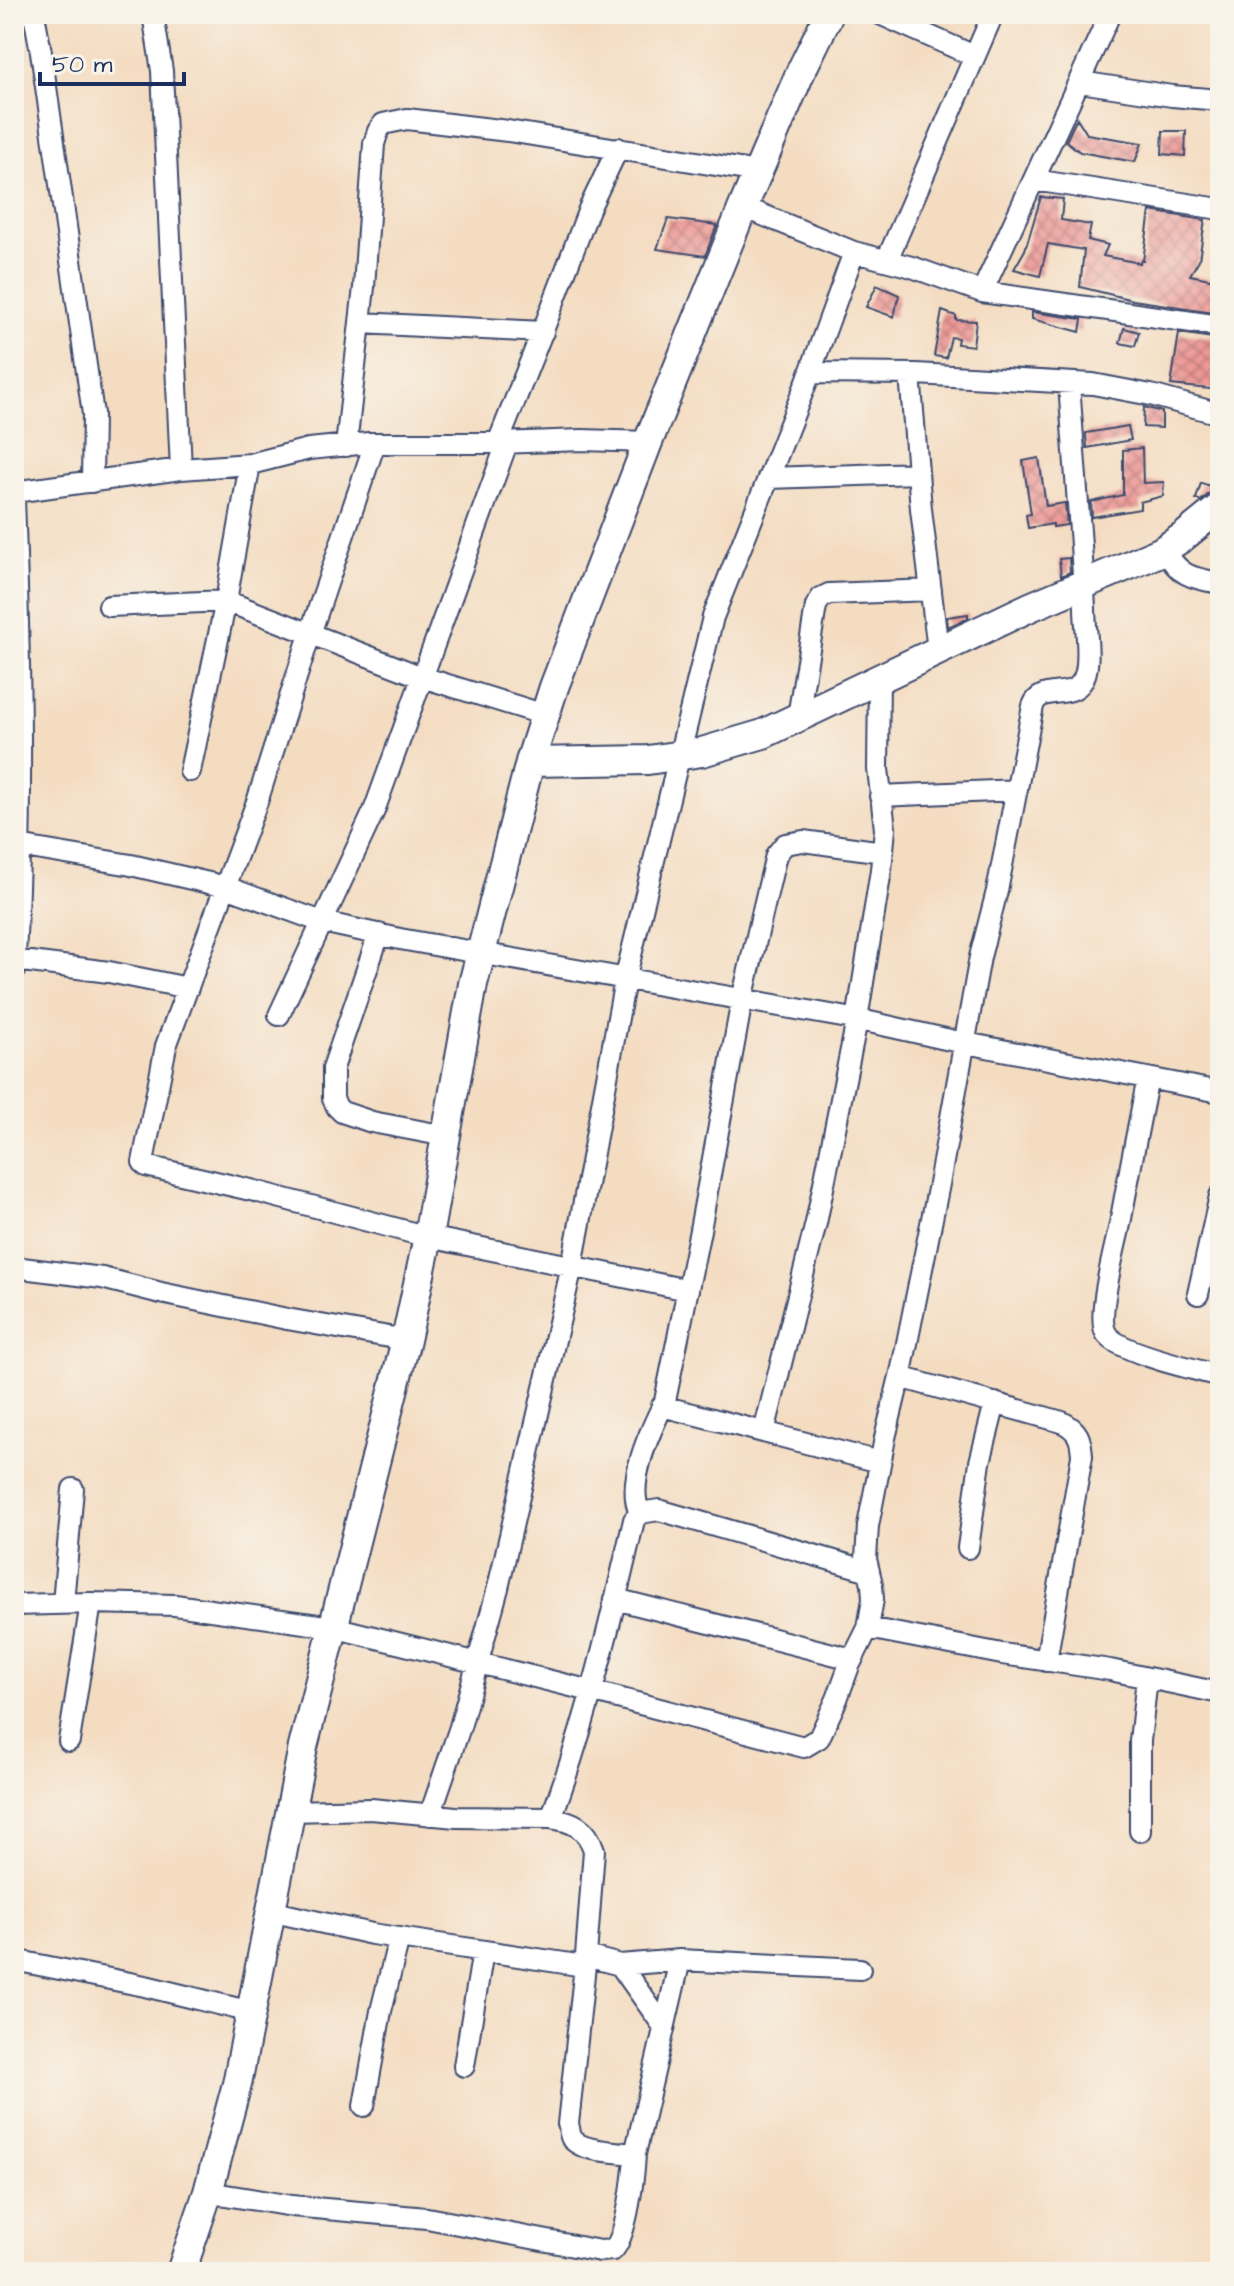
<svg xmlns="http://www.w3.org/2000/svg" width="1234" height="2286" font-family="'Architects Daughter',sans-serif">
<defs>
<pattern id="building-cross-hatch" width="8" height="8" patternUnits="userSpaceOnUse" patternTransform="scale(2)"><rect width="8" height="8" fill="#ed9996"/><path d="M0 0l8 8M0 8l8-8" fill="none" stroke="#bf7d7e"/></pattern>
</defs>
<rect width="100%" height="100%" fill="#f7f3e8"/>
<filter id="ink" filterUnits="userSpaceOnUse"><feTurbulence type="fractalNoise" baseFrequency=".0125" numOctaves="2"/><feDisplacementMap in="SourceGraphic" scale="16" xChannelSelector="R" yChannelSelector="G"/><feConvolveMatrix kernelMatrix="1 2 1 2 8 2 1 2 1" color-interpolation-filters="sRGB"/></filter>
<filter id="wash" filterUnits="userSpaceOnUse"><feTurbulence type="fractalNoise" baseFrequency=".006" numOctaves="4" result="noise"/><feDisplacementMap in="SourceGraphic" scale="32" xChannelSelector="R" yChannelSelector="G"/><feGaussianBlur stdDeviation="1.8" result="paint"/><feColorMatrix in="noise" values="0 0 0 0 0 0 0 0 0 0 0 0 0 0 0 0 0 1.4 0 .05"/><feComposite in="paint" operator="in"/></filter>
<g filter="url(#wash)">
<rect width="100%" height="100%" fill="#f4dcc1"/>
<g id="blocks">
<path fill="url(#building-cross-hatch)" d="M1077,118l10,16 55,9 -7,19 -55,-10 -14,-11z
M1163,131h23l-1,25 -23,-2z
M1041,197l22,2 -2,21 30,5 -3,15 20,5 -5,11 37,7 1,-3 2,1 7,-50 55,9 -6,40 -9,15 30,6v32l-87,-13 -53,-13 4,-37 -36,-6 -8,32 -26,-7 11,-19z
M668,219l49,6 -12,31 -48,-7z
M877,285l22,10 -5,22 -28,-10z
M942,311l14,5v4l20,1 -3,25 -16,-2 1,-6 -7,-1 -5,21 -12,-2z
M1032,312l50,7 -2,13 -48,-13z
M1124,328l15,4 -4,14 -15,-3z
M1179,333l41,6v51l-49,-5z
M1144,407l18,5v16l-19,-1z
M1128,426l3,14 -44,8 -1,-15z
M1142,448l1,35 21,-1 -1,14 -23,6v7l-48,8 -1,-15 32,-7v-45z
M1039,458l7,48 19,-3 2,22 -14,2v-3l-25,4 -2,-13 5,-1 -8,-53z
M1201,483l19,6v1l-10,3 -9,8 -5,-2z
M1069,558l1,14 -9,4 -2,-17z
M968,614v4l-20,9 -1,-10z"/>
</g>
</g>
<g filter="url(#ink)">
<use href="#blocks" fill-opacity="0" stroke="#3c496d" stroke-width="2"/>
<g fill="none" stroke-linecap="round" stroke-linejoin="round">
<defs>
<path id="street" d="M34,14l7,38 52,362 -1,68
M153,14l9,57 19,398
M880,14l94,42
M1080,82l92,14 48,4
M1034,180l186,29
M743,207l111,45
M887,260l106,-246
M982,292l128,-278
M360,323l183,9
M810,373l106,1 177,10 58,11 69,19
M910,374l11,135 17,141
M375,443l-65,191 -52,165 -92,247 -23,116 3,4 109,25 173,46 260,53
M498,443l49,-123 42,-111 29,-61
M346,446l18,-159 10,-143 4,-13 5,-7 24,-5 101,12 250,41
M768,478l150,-5
M14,492l167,-23 69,-5 59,-15 60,-6h129l84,-3 66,2
M14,500c6,157 10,314 0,471
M1165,549c13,27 27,29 55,34
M109,606l117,-5 196,76 123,38
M798,717l18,-111 5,-8 8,-4 102,-4
M190,771l36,-170 24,-137
M880,796l137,-6
M18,846l113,19 95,22 96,35 78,17 465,82 85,19 270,52
M379,934l-46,134v31l4,8 5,5 30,10 74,14
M15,960l94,12 79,16
M279,1015l95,-204 133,-368
M1148,1078c-10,49 -19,97 -28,146 -4,21 -24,92 -14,109 10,19 92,37 114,43
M14,1267l88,11 59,15 126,26 119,21
M1198,1294l22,-98
M900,1377l162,45c16,8 19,16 20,34l-36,205
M662,1406l218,56
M764,1432l52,-209 41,-203 24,-150 4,-41 -7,-60 1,-91
M640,1513c-15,-30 11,-84 25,-112l35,-171 42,-230 34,-145 9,-11 18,-3 80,11
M968,1548l12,-86 15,-59
M615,1599l237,60
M63,1603l10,-114
M14,1605l77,-2 84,2 158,22 258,64 213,56 15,-9 18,-39 12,-33 19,-38 5,-29 -1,-15 -6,-25 2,-33 17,-88 17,-70 37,-184 41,-227 17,-66 36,-185c8,-24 43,-2 52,-31 6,-18 0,-48 0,-67 -4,-75 -11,-150 -16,-225
M868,1628l134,26 108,16 110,23
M69,1741l22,-138
M290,1811l81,-2 85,8 95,1c22,3 36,10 43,32l-8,106 34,9 60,-5 180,9
M430,1815l30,-88 38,-139 74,-322 53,-286 88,-363 94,-236 47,-129 58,15 70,25 238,34
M551,1818c36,-96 60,-198 83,-298l6,-7 19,-3 210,61
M1140,1831v-90l7,-63
M270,1911l102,23 212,32
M586,1956l-18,168c1,1 2,12 3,13 8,15 48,15 64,17
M14,1960l131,26 106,26
M620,1965l44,62
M464,2066l19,-115
M364,2106l17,-95 18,-73
M208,2192l84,14 135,12 173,33 13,-1c14,-14 21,-75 22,-96l45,-194"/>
<path id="secondary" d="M530,762l118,-2 54,-8 61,-18 267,-127 130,-55 23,-15 37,-30
M181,2272l27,-80 29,-108 66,-337 103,-407 22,-103 45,-253 57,-222 24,-75 94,-245 95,-235 58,-136 28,-57"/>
</defs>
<use href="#street" stroke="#3c496d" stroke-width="24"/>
<use href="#secondary" stroke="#3c496d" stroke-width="32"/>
<use href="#street" stroke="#fff" stroke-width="20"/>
<use href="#secondary" stroke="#fff" stroke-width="28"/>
</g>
</g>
<rect width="1234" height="2286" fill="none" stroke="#f7f3e8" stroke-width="48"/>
<path d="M40 72v12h144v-12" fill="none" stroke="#1b2f5e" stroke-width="4"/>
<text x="52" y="72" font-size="24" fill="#1b2f5e" stroke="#f7f3e8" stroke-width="6" paint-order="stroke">50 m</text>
</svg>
